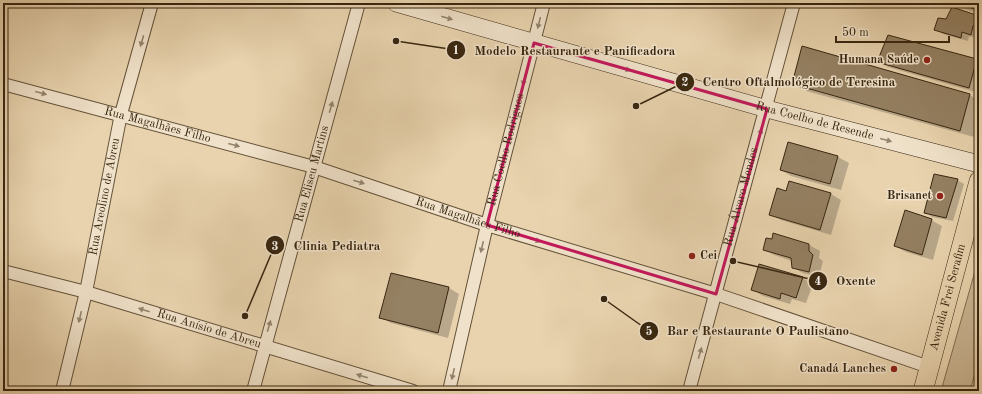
<svg xmlns="http://www.w3.org/2000/svg" width="982" height="394" font-family="'Old Standard TT',serif">
<rect width="100%" height="100%" fill="#e8d3ae"/>
<filter id="stains"><feTurbulence type="fractalNoise" baseFrequency=".005" numOctaves="4"/><feColorMatrix values="0 0 0 0 .2 0 0 0 0 .09 0 0 0 0 .02 0 0 0 .5 -.17"/></filter>
<radialGradient id="worn" r=".72"><stop offset=".6" stop-color="#630" stop-opacity="0"/><stop offset="1" stop-color="#630" stop-opacity=".3"/></radialGradient>
<path fill="#cab693" stroke="#816e52" d="M979,257v102l-9,32h-29z"/>
<path fill="#0003" d="M945,3h34v10l-32,-9z
M979,17l-1,21 -9,-2 -1,5 -25,-7 -7,-4 11,-10z
M888,36l91,25v32l-91,-26 -10,-6z
M803,47l167,48 9,6v17l-5,19 -168,-46 -13,-7z
M789,143l49,14 11,6 -8,27 -50,-14 -10,-6z
M957,180l7,4 -11,37 -21,-4 -7,-5z
M789,182l42,12 10,6 -10,35 -50,-15 -11,-6 17,-22z
M931,220l11,6 -9,34 -27,-8 -11,-6z
M809,245l11,6 -1,7 4,3 -4,16 -16,-4 -11,-6v-6l-18,-6 -10,-6z
M392,274l57,14 10,6 -11,44 -57,-15 -11,-6z
M802,278l11,6 -7,19 -14,-4 -2,5 -27,-8 -11,-7z"/>
<path fill="#948062" stroke="#382610" d="M953,3h26v7z
M952,7l27,9v11l-6,-1 -2,9 -9,-3 -1,6 -27,-8 4,-12 8,1z
M888,35l89,24 -8,29 -92,-26z
M802,46l168,48 -10,37 -168,-47z
M788,142l50,14 -8,28 -50,-14z
M934,174l24,5 -12,39 -22,-5z
M789,181l42,12 -11,37 -51,-15 8,-27 9,3z
M905,210l27,9 -10,36 -28,-9z
M773,233l36,11v7l4,4 -4,17 -17,-4 -1,-10 -28,-8 3,-12 6,1z
M759,264l44,13 -7,21 -15,-5 -1,6 -29,-9z
M391,273l58,14 -11,46 -59,-15z"/>
<g fill="none" stroke-linecap="round" stroke-linejoin="round">
<defs>
<g id="street">
<path id="s1" d="M3,84l311,83 173,58 229,69 213,73"/>
<path id="s2" d="M3,271l83,21 327,99"/>
<path id="s3" d="M62,391l24,-99 35,-178 31,-111"/>
<path id="s4" d="M253,391l106,-388"/>
<path id="s5" d="M449,391l38,-166 57,-222"/>
<path id="s6" d="M689,391l105,-388"/>
</g>
<g id="secondary">
<path id="s7" d="M396,3l371,106 212,55"/>
</g>
<g id="primary">
<path id="s8" d="M923,391l56,-210"/>
</g>
</defs>
<use href="#street" stroke="#645138" stroke-width="14"/>
<use href="#secondary" stroke="#382610" stroke-width="18"/>
<use href="#primary" stroke="#382610" stroke-width="20"/>
<use href="#street" stroke="#f0e2ca" stroke-width="12"/>
<use href="#secondary" stroke="#f0e2ca" stroke-width="17"/>
<use href="#primary" stroke="#e8d3ae" stroke-width="19"/>
</g>
<defs><path id="oneway-solid" d="M-6-.8H1V-3.2L6.5 0L1 3.2V.8H-6Z"/></defs>
<g fill="#94846d">
<use href="#oneway-solid" transform="translate(447 18) rotate(16)"/>
<use href="#oneway-solid" transform="translate(539 23) rotate(104)"/>
<use href="#oneway-solid" transform="translate(142 41) rotate(106)"/>
<use href="#oneway-solid" transform="translate(625 69) rotate(16)"/>
<use href="#oneway-solid" transform="translate(524 80) rotate(104)"/>
<use href="#oneway-solid" transform="translate(41 93) rotate(15)"/>
<use href="#oneway-solid" transform="translate(331 107) rotate(-74)"/>
<use href="#oneway-solid" transform="translate(760 134) rotate(-75)"/>
<use href="#oneway-solid" transform="translate(886 140) rotate(15)"/>
<use href="#oneway-solid" transform="translate(234 145) rotate(15)"/>
<use href="#oneway-solid" transform="translate(359 182) rotate(18)"/>
<use href="#oneway-solid" transform="translate(535 240) rotate(17)"/>
<use href="#oneway-solid" transform="translate(482 247) rotate(103)"/>
<use href="#oneway-solid" transform="translate(144 310) rotate(-163)"/>
<use href="#oneway-solid" transform="translate(80 317) rotate(103)"/>
<use href="#oneway-solid" transform="translate(269 326) rotate(-74)"/>
<use href="#oneway-solid" transform="translate(700 353) rotate(-74)"/>
<use href="#oneway-solid" transform="translate(453 374) rotate(103)"/>
<use href="#oneway-solid" transform="translate(362 376) rotate(-163)"/>
</g>
<path fill="none" stroke="#c2185b" stroke-width="3" stroke-linejoin="round" d="M534,43l233,66 -51,185 -229,-69z"/>
<g fill="#8f2418" stroke="#f0e2ca" stroke-width="1.5">
<circle cx="927" cy="60" r="4"/>
<circle cx="940" cy="196" r="4"/>
<circle cx="692" cy="256" r="4"/>
<circle cx="894" cy="369" r="4"/>
</g>
<g text-anchor="middle" dominant-baseline="central" stroke-width="3" stroke-linejoin="round" paint-order="stroke">
<g font-size="12" font-weight="bold" fill="#382610" stroke="#f0e2ca" text-anchor="end">
<text x="919" y="60">Humana Saúde</text>
<text x="932" y="196">Brisanet</text>
<text x="700" y="256" text-anchor="start">Cei</text>
<text x="886" y="369">Canadá Lanches</text>
</g>
<g font-size="12" fill="#382610" stroke="#f0e2ca">
<text stroke="none"><textPath href="#s7" startOffset="435">Rua Coelho de Resende</textPath></text>
<text stroke="none"><textPath href="#s1" startOffset="160">Rua Magalhães Filho</textPath></text>
<text stroke="none"><textPath href="#s5" startOffset="248">Rua Coelho Rodrigues</textPath></text>
<text stroke="none"><textPath href="#s4" startOffset="225">Rua Eliseu Martins</textPath></text>
<text stroke="none"><textPath href="#s3" startOffset="199">Rua Areolino de Abreu</textPath></text>
<text stroke="none"><textPath href="#s6" startOffset="201">Rua Álvaro Mendes</textPath></text>
<text stroke="none"><textPath href="#s1" startOffset="484">Rua Magalhães Filho</textPath></text>
<text stroke="none"><textPath href="#s8" startOffset="97">Avenida Frei Serafim</textPath></text>
<text stroke="none"><textPath href="#s2" startOffset="214">Rua Anísio de Abreu</textPath></text>
</g>
</g>
<path fill="none" stroke="#382610" stroke-width="1.5" d="M396 41L456 50M636 106L685 82M245 316L275 245M733 261L818 281M604 299L649 331"/>
<g fill="#382610" stroke="#f0e2ca" stroke-width="1.5">
<circle cx="396" cy="41" r="4"/>
<circle cx="636" cy="106" r="4"/>
<circle cx="245" cy="316" r="4"/>
<circle cx="733" cy="261" r="4"/>
<circle cx="604" cy="299" r="4"/>
<circle cx="456" cy="50" r="10"/>
<circle cx="685" cy="82" r="10"/>
<circle cx="275" cy="245" r="10"/>
<circle cx="818" cy="281" r="10"/>
<circle cx="649" cy="331" r="10"/>
</g>
<g font-size="12" text-anchor="middle" font-weight="bold" fill="#fff">
<text x="456" y="54">1</text>
<text x="685" y="86">2</text>
<text x="275" y="250">3</text>
<text x="818" y="285">4</text>
<text x="649" y="335">5</text>
</g>
<g font-size="13" text-anchor="middle" font-weight="bold" fill="#382610" stroke="#f0e2ca" stroke-width="3" stroke-linejoin="round" paint-order="stroke">
<text x="575" y="55">Modelo Restaurante e Panificadora</text>
<text x="799" y="86">Centro Oftalmológico de Teresina</text>
<text x="337" y="250">Clinia Pediatra</text>
<text x="856" y="285">Oxente</text>
<text x="758" y="335">Bar e Restaurante O Paulistano</text>
</g>
<rect width="982" height="394" fill="none" stroke="#e8d3ae" stroke-width="16"/>
<rect x="4" y="4" width="974" height="386" fill="none" stroke="#382610" stroke-width="2"/>
<rect x="8" y="8" width="966" height="378" fill="none" stroke="#382610"/>
<path d="M836 36v6h113v-6" fill="none" stroke="#382610" stroke-width="2"/>
<text x="842" y="36" font-size="12" fill="#382610" stroke="#f0e2ca" stroke-width="3" paint-order="stroke">50 m</text>
<rect width="100%" height="100%" filter="url(#stains)"/>
<rect width="100%" height="100%" fill="url(#worn)"/>
</svg>
